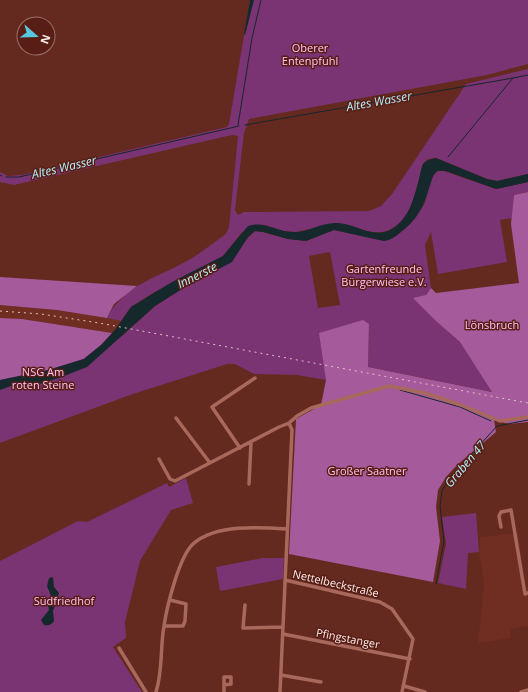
<svg xmlns="http://www.w3.org/2000/svg" width="528" height="692" font-family="'Open Sans',sans-serif">
<rect width="100%" height="100%" fill="#64291f"/>
<path fill="#702d21" d="M0,305l57,5 50,8 146,28 -141,-13 -90,-14 -22,-1z
M518,533l8,54h2v39l-18,3 1,9 -33,5 6,-58 -5,-33 1,-15z"/>
<path fill="#7a3373" fill-rule="evenodd" d="M250,0h278v64l-41,11 -238,44 -5,14 -9,77 3,5 6,-3 125,-1 12,-5 11,-12 74,-110 62,-15v105l-31,7 -10,-2 -51,-21 -8,1 -5,5 -9,35 -5,12 -9,12 -10,7 -8,2h-11l-34,-9 -41,9 -13,-1 -18,-6 -23,7 -19,24 -70,37 -22,14 -10,14 -14,-3c18,-33 47,-39 78,-56 15,-8 28,-19 41,-28l3,-7 9,-91 -6,-1 -218,50 -14,-3v-10l8,4 14,-1 205,-48 2,-3z
M441,170l55,19 32,-7v10l-14,3 -2,23 -12,2 7,42 -69,12 -7,-42 -6,13 6,43 -5,7 11,27 23,20 33,50 -125,-25 1,-43 -43,46v10l-29,-5 -43,-1 -19,-10h-8l-97,31 -130,48v-113l102,2 20,4 33,-30 30,-19 27,-13 43,-43 8,1 25,7 18,2 28,-11 50,11c9,-8 34,-27 40,-36 5,-10 4,-32 17,-35zM330,252l10,53 -22,3 -9,-52z
M186,478l7,25 -22,7 -31,51 -15,61 1,16 -13,9 29,45h-142v-131l78,-40 9,1 80,-39 2,4z
M476,513l3,39 -11,1 -2,36 -28,-6 8,-39 -4,-27z
M263,558h21l-1,21 -63,12 -4,-24z"/>
<path fill="#a55a9c" d="M528,192v230l-19,2 -15,-4 2,12 -39,33 -11,12 -8,13 -2,17 4,34 -7,41 -144,-28 7,-135 25,-14 5,-25 -7,-47 44,-13 6,4 -1,43 124,25 -32,-50 -23,-20 -24,-24 13,-3 5,-7 5,5 83,-10 -8,-59 3,-29z
M0,277l137,9 -23,18 -7,14 -50,-8 -57,-5z
M0,318l22,1 90,14 -11,12 -18,14 -35,11 -48,10z"/>
<path fill="#15282c" d="M250,0h4l-9,35 -1,-1z
M436,158l51,21 10,2 31,-7v8l-32,7 -50,-18h-9l-4,5c-8,25 -11,40 -32,56 -6,5 -10,8 -17,9l-50,-11 -28,11 -18,-2 -25,-7 -8,-1 -7,6 -16,25 -47,25 -30,19 -68,61 -28,11 -20,6 -28,2 -11,4v-10l48,-10 36,-11 17,-14 14,-15 16,-23 41,-25 51,-26 25,-30c16,-6 31,7 47,6 14,0 27,-10 42,-9 17,0 36,16 53,7 19,-10 24,-32 29,-51 1,-4 2,-11 4,-15 3,-4 9,-5 13,-6z
M53,577l1,10 5,6 -6,18 1,10c-3,4 -5,5 -10,4l-3,-5 8,-10 -2,-9 4,-5 -4,-10 2,-8z"/>
<g fill="none" stroke-linecap="round" stroke-linejoin="round">
<path stroke="#15282c" stroke-width="1" d="M238,125l14,-87 9,-38
M245,125l268,-47
M448,157l65,-79 15,-3
M0,175l2,1
M6,177h13l220,-51
M400,390l60,17 31,14
M436,584l8,-43 -4,-35 2,-15 6,-11 49,-54 31,-6"/>
<path stroke="#a9685c" stroke-width="3.5" d="M176,418l34,45
M240,448l-28,-41 43,-29
M159,459l11,20 5,2 104,-54 10,-4 8,-7 14,-8 78,-22 36,7 36,12 39,16 28,-4
M249,484l2,-42
M501,527l-2,-11 2,-4 10,-2 14,84 3,-1
M285,580l95,22 12,7 21,30 -11,53
M245,605l-2,23 40,-1
M164,626h19l2,-5 1,-17 -16,-4
M283,634l127,25
M119,648l27,44
M281,675l40,7
M224,685l7,-1v-7h-7v15
M404,686l21,6
M156,692c7,-22 4,-44 8,-66 3,-20 15,-69 29,-82 22,-20 67,-17 94,-15
M280,692l12,-262 -3,-7
M521,692l7,-2"/>
<path stroke="#dcc3bf" stroke-width="1" stroke-dasharray="2 4" stroke-linecap="butt" d="M0,311l41,3 58,9 429,80"/>
</g>
<g text-anchor="middle" dominant-baseline="central" stroke-width="3" stroke-linejoin="round" paint-order="stroke">
<g font-size="11" fill="#ffc2f6" stroke="#581e15">
<text x="310" y="47">Oberer<tspan x="310" dy="13">Entenpfuhl</tspan></text>
<text x="384" y="268">Gartenfreunde<tspan x="384" dy="13">Bürgerwiese e.V.</tspan></text>
<text x="492" y="324">Lönsbruch</text>
<text x="43" y="371">NSG Am<tspan x="43" dy="13">roten Steine</tspan></text>
<text x="367" y="470">Großer Saatner</text>
<text x="64" y="600">Südfriedhof</text>
</g>
<g font-size="11" fill="#fdedea" stroke="#581e15">
<text transform="translate(336 583) rotate(13)">Nettelbeckstraße</text>
<text transform="translate(348 638) rotate(11)">Pfingstanger</text>
</g>
<g font-size="12" font-style="italic" fill="#b1effb" stroke="#581e15">
<text transform="translate(379 101) rotate(-10)">Altes Wasser</text>
<text transform="translate(64 167) rotate(-13)">Altes Wasser</text>
<text transform="translate(197 275) rotate(-27)">Innerste</text>
<text transform="translate(465 464) rotate(-50)">Graben 47</text>
</g>
</g>
<g transform="translate(36 36) rotate(110)"><circle r="19" fill="#581e15" stroke="#9a716a"/>
<path d="M0-3L7 15L0 10L-7 15Z" fill="#55cadf"/>
<text y="-6" font-size="11" font-weight="bold" text-anchor="middle" fill="#fdedea">N</text>
</g>
</svg>
